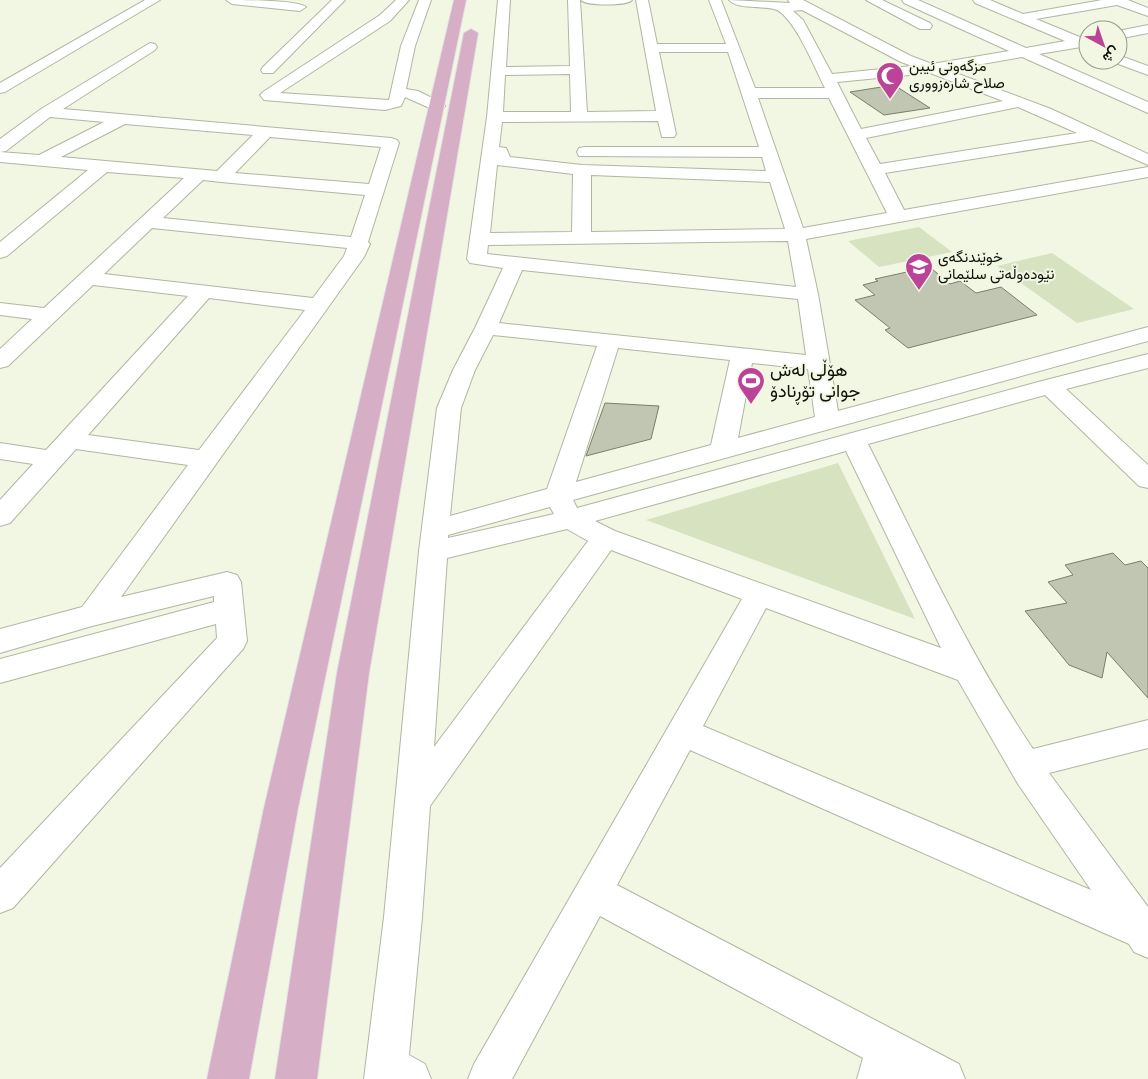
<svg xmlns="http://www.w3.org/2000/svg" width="1148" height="1079" font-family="Overpass,Vazirmatn,sans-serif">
<rect width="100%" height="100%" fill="#f1f7e2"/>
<path fill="#d7e2c0" d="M919,227l33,25 -73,15 -31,-26z
M1052,253l82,56 -57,14 -80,-57z
M838,463l77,156 -269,-99z"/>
<path fill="#c0c6b2" stroke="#7a7f6d" d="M894,85l36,23 -46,7 -34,-23z
M932,269l18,15 10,-3 16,12 25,-6 36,28 -129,33 -23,-18 5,-2 -35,-28 20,-5 -12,-10 15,-4 -3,-2 41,-9 2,2z
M605,403l54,3 -8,33 -65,17z
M1113,553l12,12 16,-4 7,7v130l-41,-46 -5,26 -33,-13 -44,-54 42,-8 -19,-21 25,-7 -8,-10z"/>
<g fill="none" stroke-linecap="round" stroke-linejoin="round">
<defs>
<path id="minor" d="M145,0h15l-155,92 -5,1v-10z
M226,0c15,0 72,0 80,7l-6,4 -68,-7z
M332,0h13l-72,73h-10l-2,-3 2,-3z
M396,0h13l-19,21 -110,72 109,7 12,-54 18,-46h12l-16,46 -9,43 12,2 24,12 3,3 -3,3h-10l-27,-12 -4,9 -16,4 -121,-10 -4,-5 3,-3 117,-77z
M498,0h12l-4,67 64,-1 -2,-66h12l7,112 69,-1 -20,-111h12l9,44h69l-17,-44h12l34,88h70c-9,-17 -29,-68 -48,-78 -12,-5 -40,0 -48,-10l61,3 -2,-3h15l108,56 21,8 77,-13 -105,-48 -2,-3h16l108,48 39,-7 -90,-38 -2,-3h17l33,14 79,-14h26l20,8v8l-31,-11 -81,14 46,19 6,-1 -1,9 -48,8 109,48v11l-126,-56 -74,13 103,39 97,45v11l-56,-25 -207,33 19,37 244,-43v10l-342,62 12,55 20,117 310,-84v14l-575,159 4,8 465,-127 106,-27v14l-82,21 82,76v23l-9,-2 -94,-91 -177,49c52,103 100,209 165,305l115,-29v28l-99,25 99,134v51l-14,-6 -5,-8 -439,-194 -73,135 342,179 6,15h-108l6,-21 -263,-142 -88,163h-44l6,-15 268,-465 -131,-49 -181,256 -8,111 -13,138 16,9 6,15h-67l20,-162 35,-366 18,-143 16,-38 22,-42 28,-60 -33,-5 -3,-4 20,-142zM802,10l99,52 11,4 -80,8 -29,-54 -10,-9zM659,52h69l31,95h-174l-6,1 -2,4 2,4 183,1 4,14 -184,-6 -72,-8 -4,-9 -7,-1 3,-25 156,-1 4,16h12l2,-3zM930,73l73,28 -142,28 -24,-47zM570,74l1,38h-68l2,-37zM758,98h71l58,115 -84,15zM1018,107l59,26 -197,31 -14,-26zM497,165l76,9 -1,58 -82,1zM591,175l179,7 15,47 -194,3zM788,241l8,46 -309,-33 1,-9zM522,270l276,29 8,56 -307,-32zM493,335l104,11 -50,143 -97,27 11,-108 14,-38zM618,348l112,12 -19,85 -135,37zM752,363l56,6 7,48 -77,21zM846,451l95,197 -326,-117 -20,-10zM550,507l4,7 -106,24v-3zM567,529l21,12 -154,206 13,-189zM766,608l192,72 60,104 73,106 -388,-164z
M581,0h51c-5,6 -46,6 -51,0z
M866,0h16l48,23 2,3 -2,3h-10z
M1148,25v8l-30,6v-8z
M150,43l5,1 2,3 -2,3 -92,59 328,29 6,2 2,3 -31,99 2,2 -6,13 -243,340 106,-25 10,3 4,7 6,59 -4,8 -230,259 -13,5v-45l217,-230 -1,-14 -216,59v-24l214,-57v-6l-122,30 -92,27v-24l82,-22 106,-142 -112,-16 -66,74 -10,3v-26l33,-36 -33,-5v-16l46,7 142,-154 -95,-11 -85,81 -8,2v-19l32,-30 -32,-4v-12l44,5 140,-130 -77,-6 -100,84 -7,2v-16l88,-72 -88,-8v-23l41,-30zM50,117l54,5 -65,33 -39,-3 6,-1zM125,124l128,11 -36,36 -156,-14zM270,137l111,10 -12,37 -134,-11zM203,180l18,2 144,13 -14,42 -188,-19zM152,228l195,20 -3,8 -31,42 -209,-24zM209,298l96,12 -106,140 -111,-15z
M1118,55l30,11v9l-35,-13 -1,-2h6z"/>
<path id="major" d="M454,0h12l-168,808 -49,271h-42l57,-271z
M471,29l7,4 -109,640 -52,406h-42l62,-406 127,-640z"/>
</defs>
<use href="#minor" stroke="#b0b6a2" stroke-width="2"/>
<use href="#major" stroke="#e2e2e2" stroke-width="2"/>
<use href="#minor" fill="#fff" fill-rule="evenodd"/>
<use href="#major" fill="#d6afc7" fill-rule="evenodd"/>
</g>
<defs>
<symbol id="mosque-pin" viewBox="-11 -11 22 30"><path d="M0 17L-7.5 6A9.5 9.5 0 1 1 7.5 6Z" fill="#bc4498" stroke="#f1f7e2"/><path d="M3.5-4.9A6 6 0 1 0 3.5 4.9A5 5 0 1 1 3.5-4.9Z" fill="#fff"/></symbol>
<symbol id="school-pin" viewBox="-11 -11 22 30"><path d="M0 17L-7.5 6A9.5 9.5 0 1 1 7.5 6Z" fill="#bc4498" stroke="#f1f7e2"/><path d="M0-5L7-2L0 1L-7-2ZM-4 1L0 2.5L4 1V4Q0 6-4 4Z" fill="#fff"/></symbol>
<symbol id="stadium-pin" viewBox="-11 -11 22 30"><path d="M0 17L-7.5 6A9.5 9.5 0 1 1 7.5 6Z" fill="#bc4498" stroke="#f1f7e2"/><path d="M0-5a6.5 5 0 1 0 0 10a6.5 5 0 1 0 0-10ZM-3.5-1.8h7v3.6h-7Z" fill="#fff"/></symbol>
</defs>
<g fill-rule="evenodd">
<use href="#mosque-pin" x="874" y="60" width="32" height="43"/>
<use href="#school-pin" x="903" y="251" width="32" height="43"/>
<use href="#stadium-pin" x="735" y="365" width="32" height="43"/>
</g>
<g text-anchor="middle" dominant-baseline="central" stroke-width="4" stroke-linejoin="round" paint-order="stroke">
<g font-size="15" fill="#0f110a" stroke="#f1f7e2" text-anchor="start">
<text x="909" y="67">مزگەوتی ئیبن<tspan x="909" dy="17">صلاح شارەزووری</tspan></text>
<text x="938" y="258">خوێندنگەی<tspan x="938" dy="17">نێوده‌وڵه‌تی سلێمانی</tspan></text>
</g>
<g font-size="18" fill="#0f110a" stroke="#f1f7e2" text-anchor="start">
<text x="770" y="371">ھۆڵی لەش<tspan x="770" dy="21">جوانی تۆڕنادۆ</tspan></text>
</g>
</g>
<g transform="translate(1103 45) rotate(140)"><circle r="24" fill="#f1f7e2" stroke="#979b8c"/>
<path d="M0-4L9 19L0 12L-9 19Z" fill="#bc4498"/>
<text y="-8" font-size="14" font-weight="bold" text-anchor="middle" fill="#0f110a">ش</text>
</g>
</svg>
